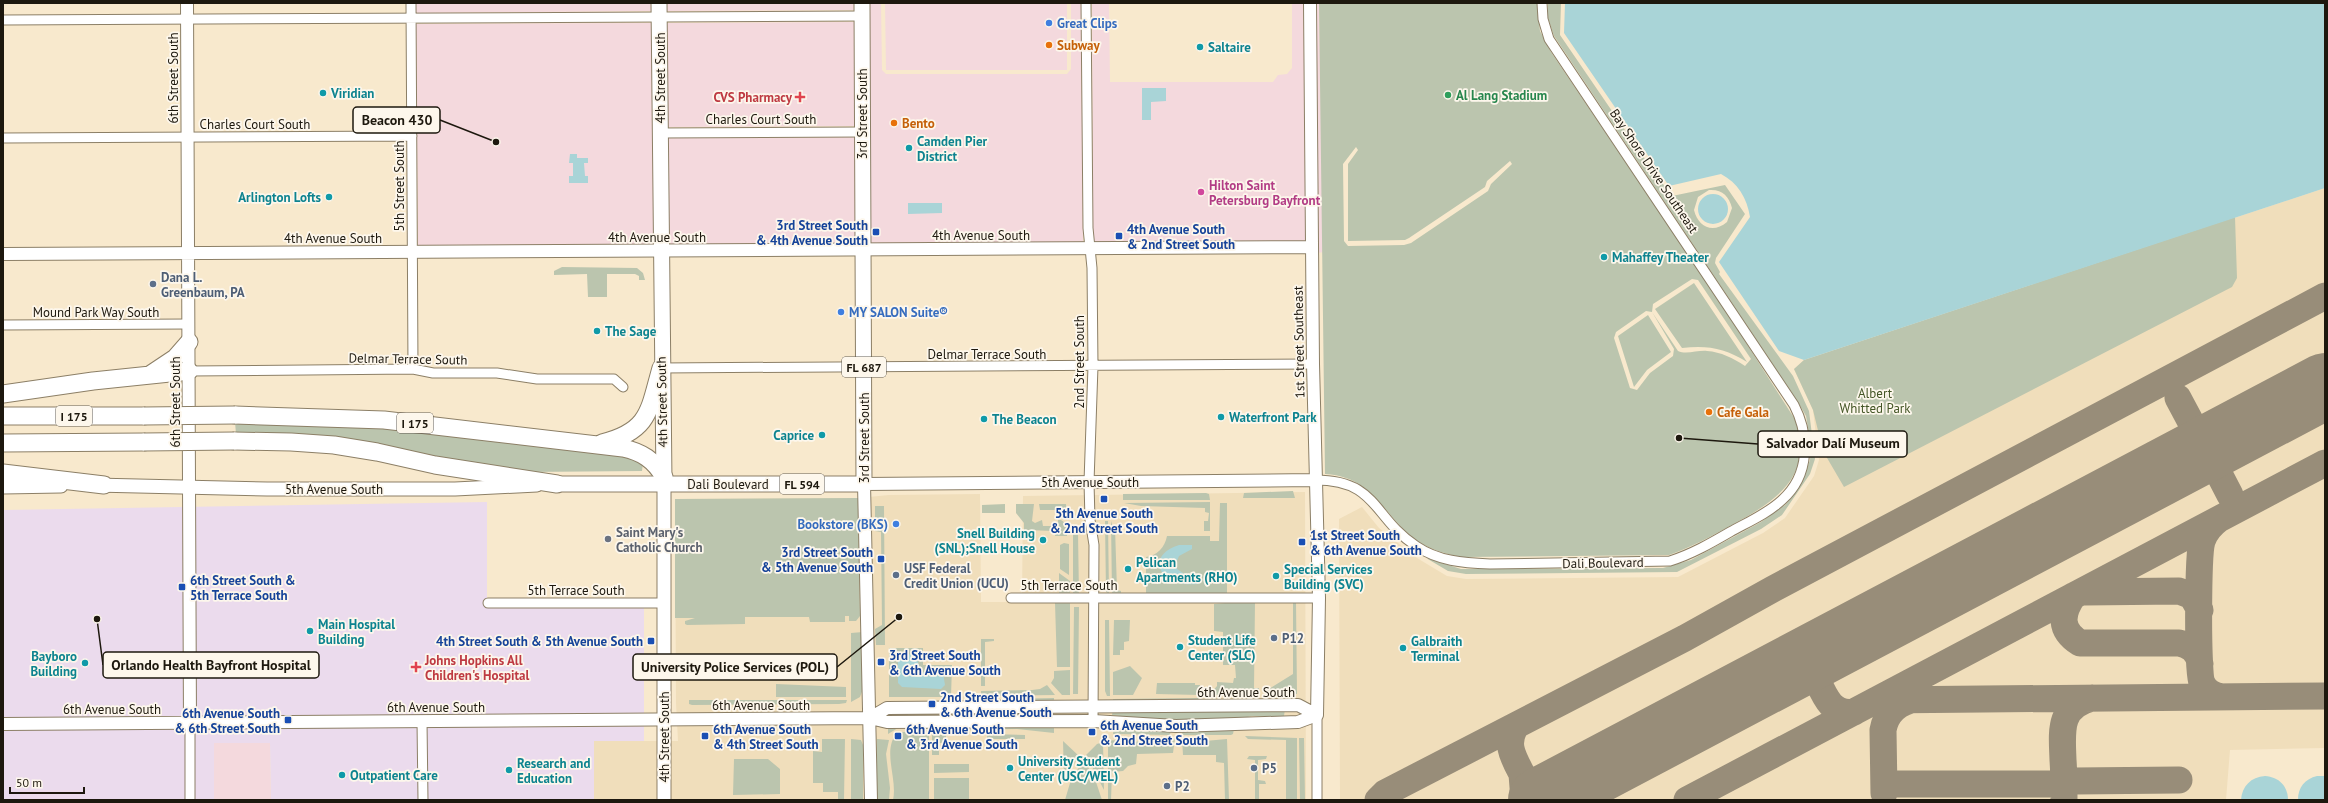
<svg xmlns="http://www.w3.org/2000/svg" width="2328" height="803" font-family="'PT Sans',sans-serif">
<rect width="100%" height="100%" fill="#f8e9cd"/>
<path fill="#f4d9dd" d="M416,3h238v8l-238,2z
M665,3h192v7l-192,1z
M867,3h14l1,67 4,4h181l4,-5v-66h10l2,239 -215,2z
M885,3h182v67h-181z
M1092,3h17l1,79h163l5,-7 9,-1 5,-6v-65h13l1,238 -213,1z
M1315,3h4l5,249 -7,1z
M857,22v104l-192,1v-104z
M654,23l1,222 -237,1 -2,-222z
M857,137l1,107 -192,1 -1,-107z
M214,743h56l1,57h-57z"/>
<path fill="#f0debb" d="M2325,188v560l-95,2 -4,50h-886l-1,-281 23,-12 17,21 38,30 30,18 19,3 212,-2 85,-44 22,-15 29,-42 5,-16 -6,-50 -19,-41 10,-9z
M1305,492l1,308h-712v-59h84l-2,-38 -1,-204 183,-1 31,-3 91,-1 1,108h41l1,-106z"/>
<path fill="#ebdbed" d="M487,502v105h157v134h-50v59h-323l-1,-57h-56v57h-211v-290z"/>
<path fill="#bbc5ae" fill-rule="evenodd" d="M1319,3h218l3,28 11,21 171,253 74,116c18,57 -22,81 -66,105 -20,11 -39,21 -61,29l-208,2c-15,-3 -29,-7 -42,-15 -37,-25 -43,-65 -94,-68zM1356,147l2,3 -10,14v77l57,-1 4,-2 76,-51 2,-6 23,-20 2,3 -21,20 -3,7 -77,52 -7,2 -56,1 -4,-5 -1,-77zM1692,279l6,1 53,79 -6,7c-12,-8 -24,-14 -38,-15 -9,-1 -21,4 -29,0l-26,-39 1,-8zM1646,311l6,1 22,37 -1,7 -23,17 -13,17 -7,-2 -16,-50 2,-6z
M1548,3h13l-1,32 91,133 21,28 53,-11 20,29 -29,44 -1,5 5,9 -1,2 74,102 16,35 6,48 -5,15 -28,41 -21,14 -84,43 -211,2 -18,-3 -22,-13 35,11h29l173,-1 28,-8 70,-38 24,-17 8,-9 12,-22 5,-14 1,-15 -5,-29 -8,-14 -244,-366 -6,-18zM1709,190c13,-1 20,6 23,18l-5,14c-14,12 -29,5 -33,-12l4,-13z
M2235,217l2,61 -5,9 -388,200 -21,-36 -10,-41 -19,-41 10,-9z
M562,267l75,1 6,5 2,7h-6v-4l-4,-2h-28v23h-19l-1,-23 -33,1v-4z
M1694,283l53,79c-22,-14 -40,-17 -65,-14l-27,-39z
M1648,315l23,37 -24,18 -13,17 -16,-51z
M235,422l133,2 204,27 31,2 17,-2 23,12 -1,8 -115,1 -291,-38z
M1293,491l2,7h-52l1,-5z
M1206,493l3,1 1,6h-87v-6z
M858,498l2,118 -4,5h-7v-5h-4v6h-35l-1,-5h-64v7l-58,1 -2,-1v-3l10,-3h-20v-119z
M1210,502v29h-6v-10h4l1,-8 -4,-1v-4l-64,-2 -17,-3z
M1220,503h7v91l-81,1v-38c11,-1 19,-10 21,-21h43v5h9z
M1005,504v9h-23v-8z
M1016,504h18l-2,17 3,2 7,-3 1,6h15v-7c9,2 9,9 9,17h-12v-5l-31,-1v-7l-8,-10z
M1039,504h27l1,11 -8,-3 -1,-2h-18z
M875,506h9l1,139h-9l-1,-16 7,-4 -1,-93 -6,-1z
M1105,521h3l1,73 -3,-2z
M1111,521l2,6h2l2,63 4,1v4l-9,-1z
M1073,532l5,1 1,63h-6z
M1064,543l5,1v31l-9,-6v-24z
M1059,573l11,8v13h-11z
M1247,601l8,1 -1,86h5v7h-50l8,-9v-4l16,1 1,-5h2l-1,-13h-12v-33l-9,-1v-27z
M1286,602h10l1,92h-29l-1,-4 26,-16v-71z
M1055,603h15v64h-13z
M1074,607h5l-1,87h-5z
M1105,620h4l1,76h-3l-2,-5z
M1114,620h16l-1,21 -5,1v8h-4v5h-7z
M863,632v57l-3,8 -9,5v-69z
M981,639h13v2l-9,1v44h-4z
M889,648h34v17h29l-1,32h-62z
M1130,666l12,12 -9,17h-20v-23z
M1070,670v25h-8l-11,-12 3,-5v-7z
M1157,683h38v2h5l-1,10 -43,-1z
M776,684l70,3v10h-70z
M1047,685l8,10 -74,1v-5l51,-1 8,-1z
M1054,698v4l-88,2 -2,-4z
M1200,698v5l-87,-2v-2z
M689,700h158l-1,3 -7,1 -147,1 -3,-1z
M1285,709l-1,7h-32l-22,5 -77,-1 -41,-5 1,-5z
M974,711h80v6l-103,1v-2z
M1054,725v8l-37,-4 -84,1 -17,-3 -18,1 -10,6v-7z
M1114,725l57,4 -1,6 -54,-1h-3z
M1183,729h51l-1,5 -2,1h-49z
M898,732h22l9,2v66h-36c5,-21 -12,-51 5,-68z
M932,734l14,1v8h-7v12h-7z
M987,734l38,1v4h-38z
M1245,736l52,2v62h-11v-60l-38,-1z
M1175,738l-2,15 -36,1 -1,10 -8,2 -5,5 -11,1 -1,28h-3v-60l36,2z
M1182,738l23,3 22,-2 2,61h-4l-1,-37 -8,-1v-7h-33z
M1299,738h5l1,62h-5z
M822,739h23l-1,61h-6v-8h-15v-9h-10v-32l9,1z
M851,739l10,1 2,5v55h-12z
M877,739l12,1 -3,14 4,34 -1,12h-12z
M1063,741l16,15 -13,21h-2z
M1103,742l1,48 -18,-35 11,-11z
M1249,756h18l-1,3 -8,1v20l7,1 1,3h-7v16h-4v-40l-8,-1z
M734,759h34l12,10v25l-47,1z
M1083,760l11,16 8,24h-37l5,-17z
M934,764h35v8l-35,1z
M934,778h35v22h-35z"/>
<path fill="#a9d4d7" d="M1565,3h760v185l-521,172 -25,-9 -60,-89 31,-45c-3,-19 -12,-34 -29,-43l-52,12 -105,-153z
M1142,88h24v13l-15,1v18h-9z
M570,154h7v4h11v5h-4l1,13h3v7h-19v-7h4v-13h-4z
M1698 209a15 15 0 1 1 30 0a15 15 0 1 1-30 0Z
M908,203h34v10l-34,1z
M1179,545h13v4l-13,7 -3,7 1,6 9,6 13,2 -1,7c-36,4 -56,-27 -19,-39z
M917,654l2,18 24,1 2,12 -4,4 -39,-2 -4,-4v-28z
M2265,776c14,1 23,10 23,24h-47c1,-14 10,-23 24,-24z
M2317,776h8v24h-27c0,-13 7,-21 19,-24z"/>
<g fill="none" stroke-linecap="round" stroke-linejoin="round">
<path stroke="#988d79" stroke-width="27" d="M2178,398l16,30
M2189,457l8,-11 -3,-18 13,12 16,-1
M2189,457h15l11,9v-14l8,-13
M2215,466l15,29
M2219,519c-8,6 -14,13 -17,22 -4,13 -5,131 0,142 3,8 10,12 19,14
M2084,592l95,-1 13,5 8,14
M2073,596c-12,18 -14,34 7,47h99c11,2 20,9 21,21
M1791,669l14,-1 9,5c-2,-14 10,-19 19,-27
M1814,673c9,18 15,43 40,39
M1881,700l444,-4
M1517,725c-13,17 -4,32 5,49
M1884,774l3,7 8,3h157l7,2 5,8
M2052,784l23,-3 104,-1
M1884,793l-1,-63c3,-17 15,-28 33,-31
M1378,800l7,-7 300,-155 88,-49 552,-293
M1524,800l-2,-26c11,14 24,21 42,14
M1687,800l638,-337
M2064,800c0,-14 0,-27 -1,-40 -1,-29 -5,-53 29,-62"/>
<path stroke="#988d79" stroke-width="66" d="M1541,800l784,-414"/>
<defs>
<path id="minor" d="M411,3l2,366
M1086,3l2,225 4,40 1,98 -4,116 1,38 4,25 -1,176
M3,20l859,-4
M660,133l202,-1
M3,138l409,-2
M3,325l186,-1
M661,368l652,-4
M189,371l224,-2 20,4h64l40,6h77l9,8
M1315,480c63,0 57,37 101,66 22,15 47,17 74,18l180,-3c22,-7 41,-18 60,-29 18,-10 37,-18 52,-32 28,-25 28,-64 12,-95l-245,-366 -6,-20 -1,-16
M1011,598h308
M488,603h176
M422,721l1,79
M190,723v77
M1317,800v-85"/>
<path id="tertiary" d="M187,3l3,720
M1310,3l3,361 6,234 -2,117
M3,254l1309,-7
M870,718l17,-10 411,-3 19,10
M3,724l867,-6 17,4 206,-1 83,5 122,-4 19,-7
M871,800l-7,-316 451,-4"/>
<path id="secondary" d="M95,485l172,4h188l82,-4
M664,485v315
M3,487l58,-1"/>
<path id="primary" d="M659,3l5,479
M557,484h307l-2,-481"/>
<path id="motorway" d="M151,374l24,-16 14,-16
M3,394l90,-13 96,-10
M235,415l149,5 239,28c19,4 31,12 41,29
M3,416h141
M234,441l57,1 43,3 43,7 58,13 122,19
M3,443l141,-1
M602,443c48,-12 47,-33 59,-75
M3,473l101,12"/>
</defs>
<use href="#minor" stroke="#8c7f66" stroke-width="11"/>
<use href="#tertiary" stroke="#8c7f66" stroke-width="14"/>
<use href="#secondary" stroke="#8c7f66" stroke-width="15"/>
<use href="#primary" stroke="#8c7f66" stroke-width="17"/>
<use href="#motorway" stroke="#8c7f66" stroke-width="19"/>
<use href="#minor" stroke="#fff" stroke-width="9"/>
<use href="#tertiary" stroke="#fff" stroke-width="12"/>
<use href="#secondary" stroke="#fff" stroke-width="13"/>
<use href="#primary" stroke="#fff" stroke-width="15"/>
<use href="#motorway" stroke="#fff" stroke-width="17"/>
<defs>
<path id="motorway-bridge" d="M144,416l91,-1
M144,442l90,-1"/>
</defs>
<use href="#motorway-bridge" stroke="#8c7f66" stroke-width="19" stroke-linecap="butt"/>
<use href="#motorway-bridge" stroke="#fff" stroke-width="17"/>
</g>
<g fill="#3f7fe0" stroke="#fdf7ec" stroke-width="1.5">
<circle cx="1049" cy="23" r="4"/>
<circle cx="841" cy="312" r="4"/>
<circle cx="896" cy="524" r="4"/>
</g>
<g fill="#e8710a" stroke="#fdf7ec" stroke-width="1.5">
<circle cx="1049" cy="45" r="4"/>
<circle cx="894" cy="123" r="4"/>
<circle cx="1709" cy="412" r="4"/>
</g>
<g fill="#0f9aa8" stroke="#fdf7ec" stroke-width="1.5">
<circle cx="1200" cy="47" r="4"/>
<circle cx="323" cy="93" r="4"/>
<circle cx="909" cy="148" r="4"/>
<circle cx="329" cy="197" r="4"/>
<circle cx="1604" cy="257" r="4"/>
<circle cx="597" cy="331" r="4"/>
<circle cx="1221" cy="417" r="4"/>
<circle cx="984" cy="419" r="4"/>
<circle cx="822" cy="435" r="4"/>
<circle cx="1043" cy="540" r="4"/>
<circle cx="1128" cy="569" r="4"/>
<circle cx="1276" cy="576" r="4"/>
<circle cx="310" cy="631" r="4"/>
<circle cx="1180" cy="647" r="4"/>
<circle cx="1403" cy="648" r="4"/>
<circle cx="85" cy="663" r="4"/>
<circle cx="1010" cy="768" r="4"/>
<circle cx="509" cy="770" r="4"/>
<circle cx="342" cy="775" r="4"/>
</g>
<circle fill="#2e9e5b" stroke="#fdf7ec" stroke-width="1.5" cx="1448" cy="95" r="4"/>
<g fill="#e0444e" stroke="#fdf7ec" stroke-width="1.5">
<path d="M798 91h4v4h4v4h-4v4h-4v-4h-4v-4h4z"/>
<path d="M414 661h4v4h4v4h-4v4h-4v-4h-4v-4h4z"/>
</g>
<circle fill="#d1479c" stroke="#fdf7ec" stroke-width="1.5" cx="1201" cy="192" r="4"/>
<g fill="#1a4fb4" stroke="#fdf7ec" stroke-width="1.5">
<rect x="872" y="228" width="8" height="8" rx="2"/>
<rect x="1115" y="232" width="8" height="8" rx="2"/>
<rect x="1100" y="495" width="8" height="8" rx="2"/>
<rect x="1298" y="538" width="8" height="8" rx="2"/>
<rect x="877" y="555" width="8" height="8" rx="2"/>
<rect x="178" y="583" width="8" height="8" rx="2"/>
<rect x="647" y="637" width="8" height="8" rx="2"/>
<rect x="877" y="658" width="8" height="8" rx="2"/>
<rect x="928" y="700" width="8" height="8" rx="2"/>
<rect x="284" y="716" width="8" height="8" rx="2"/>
<rect x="1088" y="728" width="8" height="8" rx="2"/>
<rect x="701" y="732" width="8" height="8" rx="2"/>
<rect x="894" y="732" width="8" height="8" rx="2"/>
</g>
<g fill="#5c6f8a" stroke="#fdf7ec" stroke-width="1.5">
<circle cx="153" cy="284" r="4"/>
<circle cx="896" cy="575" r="4"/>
<circle cx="1274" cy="638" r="4"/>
<circle cx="1254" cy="768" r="4"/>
<circle cx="1167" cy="786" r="4"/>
</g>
<circle fill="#6b7280" stroke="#fdf7ec" stroke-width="1.5" cx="608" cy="539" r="4"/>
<g text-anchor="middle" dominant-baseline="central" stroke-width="3.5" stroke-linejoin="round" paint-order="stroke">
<g fill="#fdf7ec" stroke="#605b51" stroke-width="1">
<rect x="842" y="357" width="44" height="20" rx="3"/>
<rect x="56" y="406" width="36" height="20" rx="3"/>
<rect x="397" y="413" width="36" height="20" rx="3"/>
<rect x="780" y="474" width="44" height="20" rx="3"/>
</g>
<g font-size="12" font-weight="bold" fill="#1d180e">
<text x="864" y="367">FL 687</text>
<text x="74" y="416">I 175</text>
<text x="415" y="423">I 175</text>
<text x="802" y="484">FL 594</text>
</g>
<g font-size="13" font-weight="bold" fill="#366cbe" stroke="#fdf7ec" text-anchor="start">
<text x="1057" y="23">Great Clips</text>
<text x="849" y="312">MY SALON Suite®</text>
<text x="888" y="524" text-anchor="end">Bookstore (BKS)</text>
</g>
<g font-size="13" font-weight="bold" fill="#c56008" stroke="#fdf7ec" text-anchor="start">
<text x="1057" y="45">Subway</text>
<text x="902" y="123">Bento</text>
<text x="1717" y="412">Cafe Gala</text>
</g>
<g font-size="13" font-weight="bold" fill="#0d838f" stroke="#fdf7ec" text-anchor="start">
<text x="1208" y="47">Saltaire</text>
<text x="331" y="93">Viridian</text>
<text x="917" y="141">Camden Pier<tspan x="917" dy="15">District</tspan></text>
<text x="321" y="197" text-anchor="end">Arlington Lofts</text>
<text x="1612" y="257">Mahaffey Theater</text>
<text x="605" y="331">The Sage</text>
<text x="1229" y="417">Waterfront Park</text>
<text x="992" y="419">The Beacon</text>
<text x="814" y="435" text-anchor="end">Caprice</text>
<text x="1035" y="533" text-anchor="end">Snell Building<tspan x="1035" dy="15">(SNL);Snell House</tspan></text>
<text x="1136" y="562">Pelican<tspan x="1136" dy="15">Apartments (RHO)</tspan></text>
<text x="1284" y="569">Special Services<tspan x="1284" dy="15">Building (SVC)</tspan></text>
<text x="318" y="624">Main Hospital<tspan x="318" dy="15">Building</tspan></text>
<text x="1188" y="640">Student Life<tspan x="1188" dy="15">Center (SLC)</tspan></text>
<text x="1411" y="641">Galbraith<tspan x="1411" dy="15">Terminal</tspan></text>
<text x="77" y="656" text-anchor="end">Bayboro<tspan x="77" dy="15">Building</tspan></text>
<text x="1018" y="761">University Student<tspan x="1018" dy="15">Center (USC/WEL)</tspan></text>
<text x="517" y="763">Research and<tspan x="517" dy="15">Education</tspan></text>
<text x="350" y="775">Outpatient Care</text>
</g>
<g font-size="13" fill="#1d180e" stroke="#fdf7ec">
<text transform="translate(173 78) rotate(-90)">6th Street South</text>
<text transform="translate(660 78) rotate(-90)">4th Street South</text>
<text transform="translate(862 114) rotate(-90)">3rd Street South</text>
<text x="761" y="119">Charles Court South</text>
<text x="255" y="124">Charles Court South</text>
<text transform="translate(1654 171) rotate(56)">Bay Shore Drive Southeast</text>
<text transform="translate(399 186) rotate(-90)">5th Street South</text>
<text x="981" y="235">4th Avenue South</text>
<text x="657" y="237">4th Avenue South</text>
<text x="333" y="238">4th Avenue South</text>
<text x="96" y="312">Mound Park Way South</text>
<text transform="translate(1299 342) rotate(-91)">1st Street Southeast</text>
<text x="987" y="354">Delmar Terrace South</text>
<text transform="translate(408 359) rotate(1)">Delmar Terrace South</text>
<text transform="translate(1079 362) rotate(-90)">2nd Street South</text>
<text transform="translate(175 402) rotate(-90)">6th Street South</text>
<text transform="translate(662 402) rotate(-91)">4th Street South</text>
<text transform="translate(864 438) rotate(-90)">3rd Street South</text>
<text x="1090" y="482">5th Avenue South</text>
<text x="728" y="484">Dali Boulevard</text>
<text x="334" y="489">5th Avenue South</text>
<text transform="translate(1603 563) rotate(-1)">Dali Boulevard</text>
<text x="1069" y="585">5th Terrace South</text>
<text x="576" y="590">5th Terrace South</text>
<text x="1246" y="692">6th Avenue South</text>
<text x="761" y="705">6th Avenue South</text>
<text x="436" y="707">6th Avenue South</text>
<text x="112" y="709">6th Avenue South</text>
<text transform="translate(664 737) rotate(-90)">4th Street South</text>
</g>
<g font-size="13" font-weight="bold" fill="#27864d" stroke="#fdf7ec" text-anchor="start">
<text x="1456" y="95">Al Lang Stadium</text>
</g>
<g font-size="13" font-weight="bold" fill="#be3a42" stroke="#fdf7ec" text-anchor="end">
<text x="792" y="97">CVS Pharmacy</text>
<text x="425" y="660" text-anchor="start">Johns Hopkins All<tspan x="425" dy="15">Children's Hospital</tspan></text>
</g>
<g font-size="13" font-weight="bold" fill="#b23c85" stroke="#fdf7ec" text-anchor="start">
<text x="1209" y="185">Hilton Saint<tspan x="1209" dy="15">Petersburg Bayfront</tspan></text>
</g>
<g font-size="13" font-weight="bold" fill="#164399" stroke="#fdf7ec" text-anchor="start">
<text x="868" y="225" text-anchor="end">3rd Street South<tspan x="868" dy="15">&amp; 4th Avenue South</tspan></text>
<text x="1127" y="229">4th Avenue South<tspan x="1127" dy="15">&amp; 2nd Street South</tspan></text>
<text x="1104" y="513" text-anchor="middle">5th Avenue South<tspan x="1104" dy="15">&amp; 2nd Street South</tspan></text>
<text x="1310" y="535">1st Street South<tspan x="1310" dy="15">&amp; 6th Avenue South</tspan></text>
<text x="873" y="552" text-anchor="end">3rd Street South<tspan x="873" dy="15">&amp; 5th Avenue South</tspan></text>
<text x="190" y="580">6th Street South &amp;<tspan x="190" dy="15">5th Terrace South</tspan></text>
<text x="643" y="641" text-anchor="end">4th Street South &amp; 5th Avenue South</text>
<text x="889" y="655">3rd Street South<tspan x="889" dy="15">&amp; 6th Avenue South</tspan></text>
<text x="940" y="697">2nd Street South<tspan x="940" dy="15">&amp; 6th Avenue South</tspan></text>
<text x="280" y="713" text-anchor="end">6th Avenue South<tspan x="280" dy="15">&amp; 6th Street South</tspan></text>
<text x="1100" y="725">6th Avenue South<tspan x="1100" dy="15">&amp; 2nd Street South</tspan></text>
<text x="713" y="729">6th Avenue South<tspan x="713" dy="15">&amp; 4th Street South</tspan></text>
<text x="906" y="729">6th Avenue South<tspan x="906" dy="15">&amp; 3rd Avenue South</tspan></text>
</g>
<g font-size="13" font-weight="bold" fill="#4e5e75" stroke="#fdf7ec" text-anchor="start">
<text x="161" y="277">Dana L.<tspan x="161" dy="15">Greenbaum, PA</tspan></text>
<text x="904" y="568">USF Federal<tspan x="904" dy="15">Credit Union (UCU)</tspan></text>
<text x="1282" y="638">P12</text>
<text x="1262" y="768">P5</text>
<text x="1175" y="786">P2</text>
</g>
<g font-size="13" fill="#445626" stroke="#fdf7ec">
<text x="1875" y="393">Albert<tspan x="1875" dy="15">Whitted Park</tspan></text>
</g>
<g font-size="13" font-weight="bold" fill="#5b616d" stroke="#fdf7ec" text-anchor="start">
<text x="616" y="532">Saint Mary's<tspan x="616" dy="15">Catholic Church</tspan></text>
</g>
</g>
<path fill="none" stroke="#1d180e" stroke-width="1.5" d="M496 142L440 120M1679 438L1758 444M97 619L103 665M899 617L837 667"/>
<g fill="#1d180e" stroke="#fdf7ec" stroke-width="1.5">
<circle cx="496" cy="142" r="4"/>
<circle cx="1679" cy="438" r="4"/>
<circle cx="97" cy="619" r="4"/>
<circle cx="899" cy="617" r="4"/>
</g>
<g fill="#fdf7ec" stroke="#1d180e" stroke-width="1.5">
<rect x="353" y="107" width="87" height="26" rx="4"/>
<rect x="1758" y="431" width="149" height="26" rx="4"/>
<rect x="103" y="652" width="216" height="26" rx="4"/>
<rect x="633" y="654" width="204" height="26" rx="4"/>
</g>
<g font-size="14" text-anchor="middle" font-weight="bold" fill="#1d180e">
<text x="397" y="125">Beacon 430</text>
<text x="1833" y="448">Salvador Dalí Museum</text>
<text x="211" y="670">Orlando Health Bayfront Hospital</text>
<text x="735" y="672">University Police Services (POL)</text>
</g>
<rect width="2328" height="803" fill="none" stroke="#1d180e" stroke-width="8"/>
<path d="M10 787v6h74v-6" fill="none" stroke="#1d180e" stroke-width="2"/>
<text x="16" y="787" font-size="12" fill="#1d180e" stroke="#fdf7ec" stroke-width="3" paint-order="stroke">50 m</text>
</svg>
